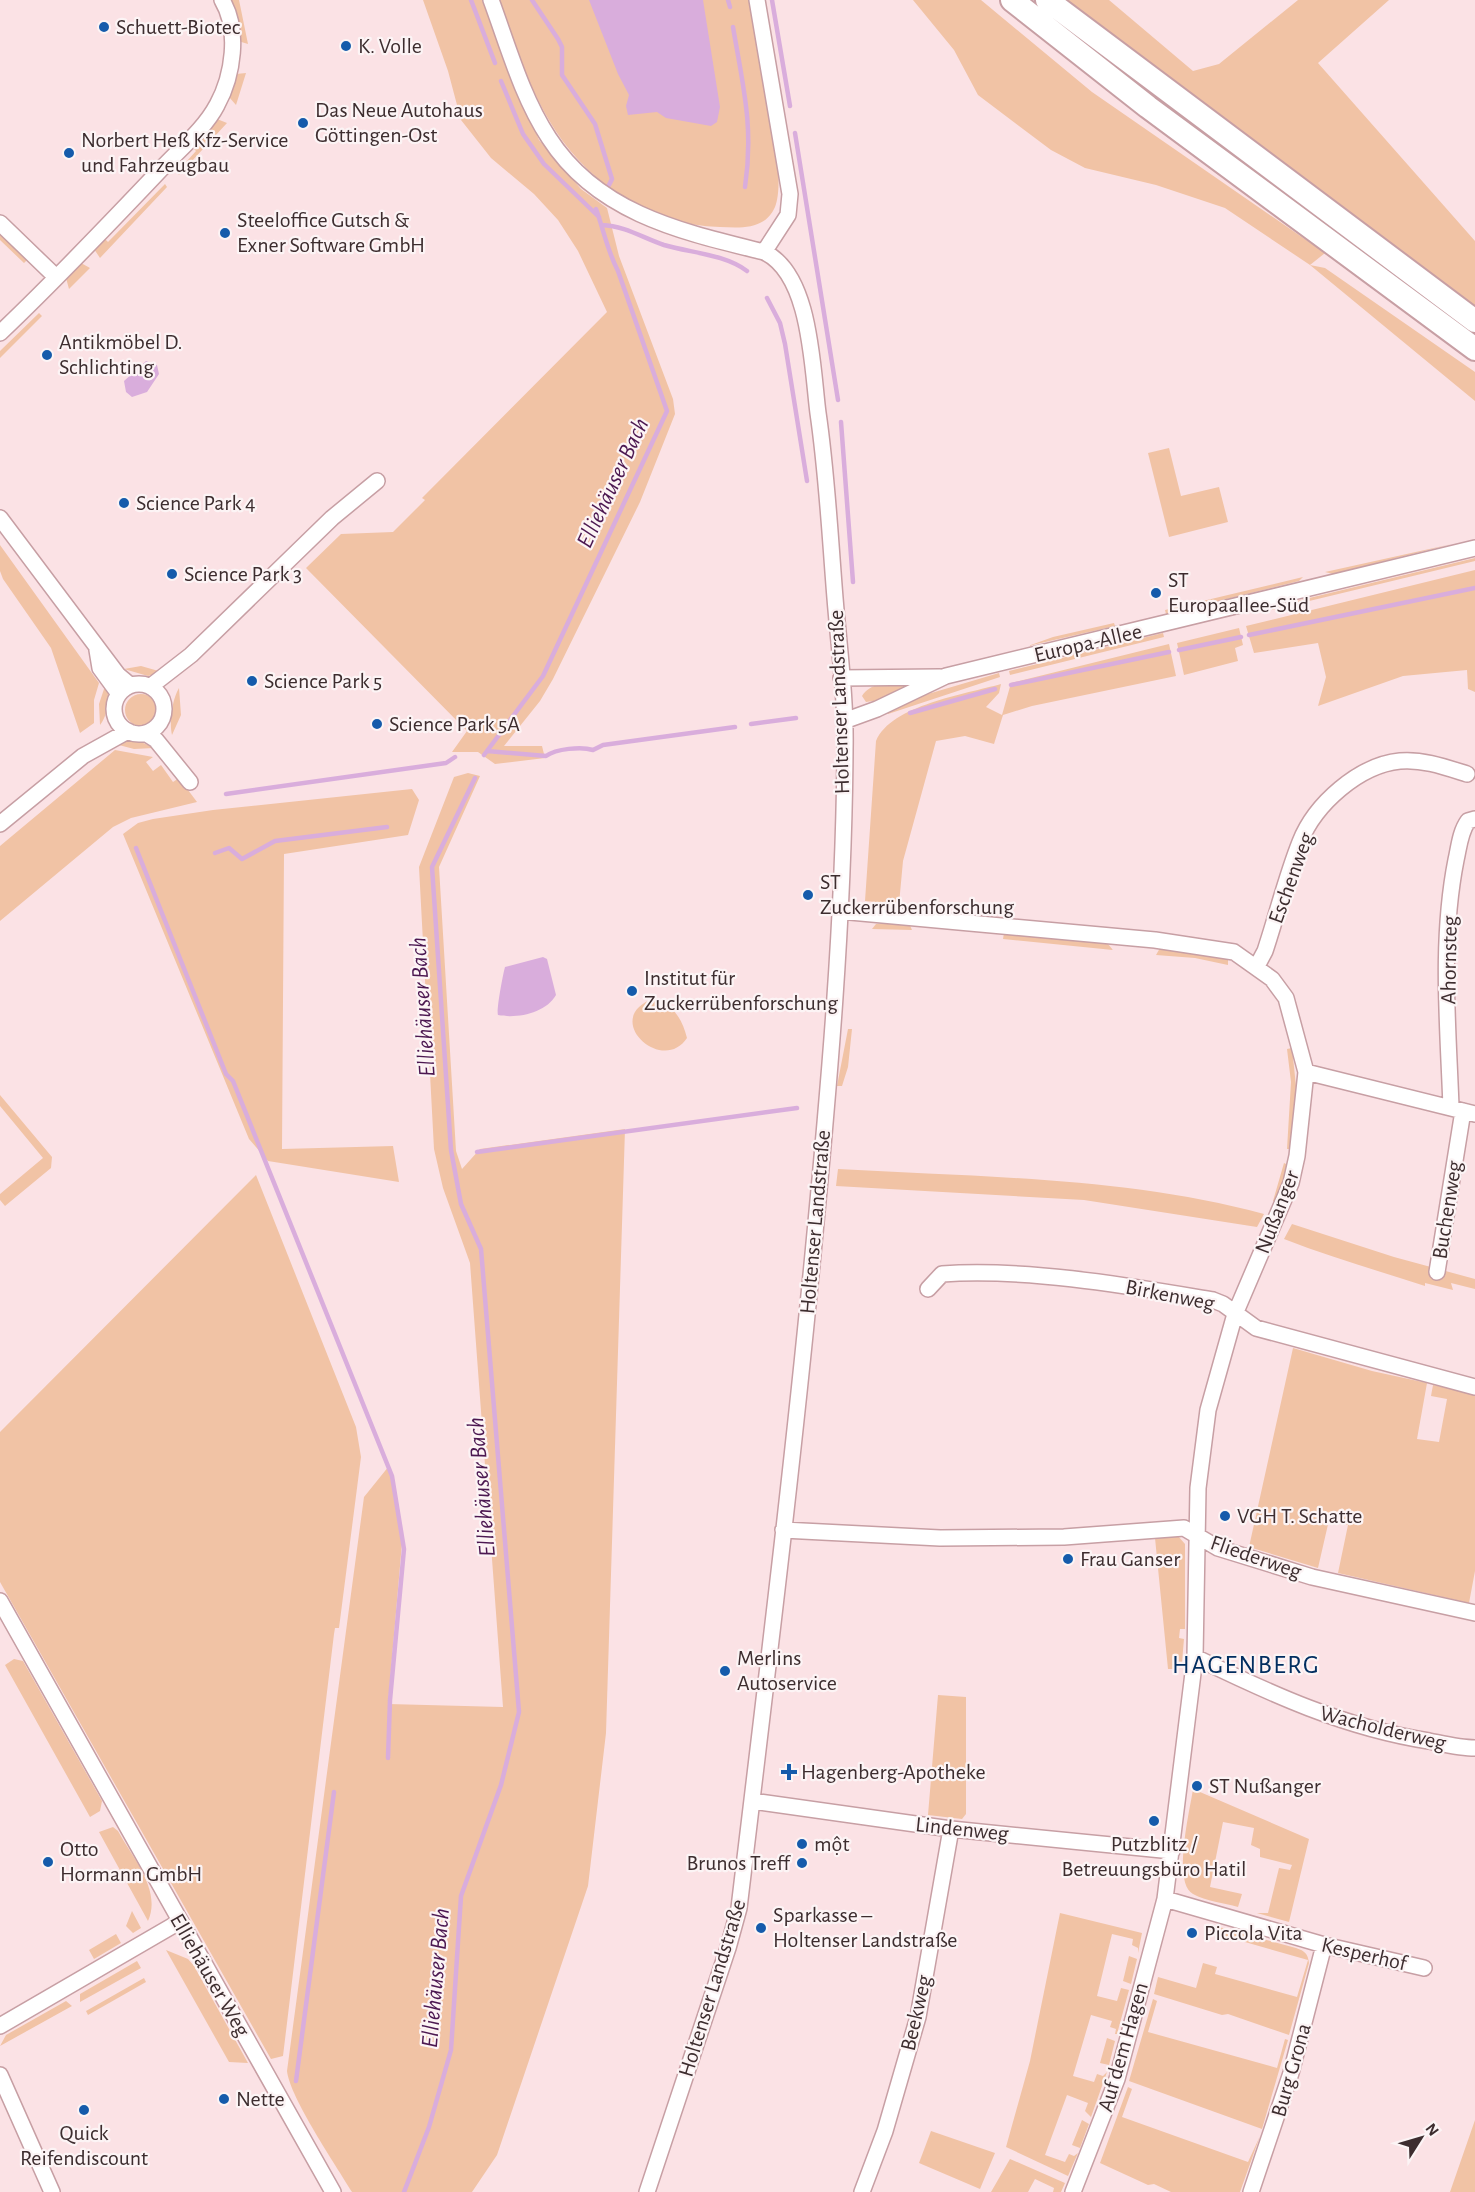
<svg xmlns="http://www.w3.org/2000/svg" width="1475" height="2192" font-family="'Alegreya Sans',sans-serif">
<rect width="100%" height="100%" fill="#fbe2e5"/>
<path fill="#f1c3a5" d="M229,0h10l9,44 -10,-3z
M423,0h59l57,140 42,49 26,19 12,48 54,143 2,15 -35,88 -87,177 -13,22 -36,45h38l3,12 -50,6 -17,-12h-26l15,-21 -161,-163 35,-34 52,-2 32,-32 -3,-2 185,-186 -29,-61 -20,-31 -24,-26 -43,-36 -30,-38 -13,-49z
M498,0h253c7,43 38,172 24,207 -10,23 -34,21 -55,20 -36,-1 -69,-12 -99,-31 -74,-49 -93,-116 -123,-196z
M913,0h68l111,92 233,161 -15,12 15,3 150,104v29l-165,-136 -85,-57 -69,-23 -71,-17 -34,-18 -73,-55 -24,-45z
M1066,0h43l84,71 26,-7 79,-64h91l-71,63 157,178v69z
M246,73l-10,32 -7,-8 7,-23z
M217,119l10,4 -48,52 -2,-3 19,-21 -4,-4z
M165,184l2,3 -67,71 -6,-9 10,-11 4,4z
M0,233l27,27 -3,3 -24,-23z
M81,263l9,5 -21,21 -3,-11z
M39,313l3,3 -42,42v-7z
M1169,448l12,48 38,-9 9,35 -59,15 -21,-84z
M1452,544l-119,30 -8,-2z
M0,545l99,138 -5,17v23l-14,10 -29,-85 -48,-69 -3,-8z
M1475,558v3l-203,49v-3z
M1475,570v122l-7,-3 -1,-19 -64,6 -85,30 8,-29 -8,-34 -64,10 -8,-27z
M1303,577l-4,4 -133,33 -1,-4z
M1114,623l1,3 -87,20 25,-9z
M1239,628l4,17 -8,3 3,13 -54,14 -7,-32z
M1163,633l1,4 -154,38 -1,-4z
M1169,644l7,32 -144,30 -29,9 -9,29 -29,-8 -29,5 -33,120 -4,43 -34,-3 11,-160c15,-36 90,-47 125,-57l-2,9 -13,14 16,8 9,-32z
M141,666l21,6 -14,4 -24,-7z
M999,673l1,4 -112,37 -2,-3 42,-17z
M924,682l-43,18 -15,2 -4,-6c11,-18 43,-13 62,-14z
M106,683c4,14 3,30 -6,42l-1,-21z
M179,688l2,27 -9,20c-3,-13 0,-35 7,-47z
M125 710a16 16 0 1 1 32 0a16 16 0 1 1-32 0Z
M126,740h11l17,8 -20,1 -19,-5z
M115,750l38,7 -7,5 7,9 8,-6 12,17 6,-4 18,24 -66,16 -18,9 -113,94v-75z
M468,773l12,3 -41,91 17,284 6,18 18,-20 145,-20 -19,604 -18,153 -91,269 -25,37h-120c-16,-27 -62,-94 -65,-121l77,-574 25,-31 13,77 -14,161 115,3 -33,-444 -27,-75 -9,-39 -15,-282 35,-90z
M412,789l7,11 -11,35 -124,19 -2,295 111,-3 6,36 -131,-21 -19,-22 -126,-305 15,-11 15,-4 60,-9z
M892,922l17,1 3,7 -40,-1 4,-5z
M1004,933l104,11 5,6 -110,-11z
M1160,948l55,7 13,5v5l-33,-7 -39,-3z
M655,998c19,9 27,20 32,40 -25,38 -88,-21 -32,-40z
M848,1029h4l-4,38 -6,19h-5z
M1292,1048l4,38 -4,63h-5l4,-67 -4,-33z
M0,1095l52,62 -1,11 -46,38 -5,-6v-6l43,-36 -43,-52z
M1284,1163l4,2 -10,37 -5,-1z
M838,1169c140,8 289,8 426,45l-7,13 -173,-27 -248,-14z
M256,1175l100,252 5,30 -22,171h-4l-1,6 -51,422 -12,3 -271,-477v-150z
M1292,1224l102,33 81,22v10l-24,-6 2,7 -28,-7v3c-46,-15 -95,-29 -141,-47z
M1293,1348l79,23 55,12 -10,56 22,3 8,-43 -16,-3 2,-11 42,9v177l-6,32 -131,-30 10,-48 -19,-5 -11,48 -69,-21z
M1178,1536l7,8v85h-5l-1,9 5,1 -2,23 -7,7h-7l-13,-131z
M14,1659l9,2 79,140 -2,10 -10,6 -85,-152z
M938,1695l28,2v117l-4,5 -34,-4z
M1193,1789l116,50 -20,83 -32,-9h11l11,-45 11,2 2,-5 -32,-8v-8l-9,-4 3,-17 -31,-6 -13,65 32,7 -4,13c-14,-4 -32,-6 -45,-13 -21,-11 -3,-84 0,-105z
M113,1827l5,4c14,26 44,59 30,90l-49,-89z
M132,1911l9,17 -8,5 -7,-7z
M1060,1913l82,20 -4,20v-5l-6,-3 1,-6 -21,-5 -15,62 20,5 4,-13 8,2 -12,44h-2l1,-5 -6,-2 2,-6 -21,-6 -18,61 21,6 3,-8 6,2 4,-4 -16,45 -6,-6 3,-8 -21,-8 -22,60 20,7 4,-8 5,2 4,-3 -10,23 -62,-29 24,-86z
M1212,1925l84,23c9,3 12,6 13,15l-20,72 -61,-21 -6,1 -68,-21 4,-17 38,11 7,-25 14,4 -2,7 82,23 11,-37 -98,-28z
M116,1934l5,9 -27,16 -5,-9z
M166,1950l22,9 6,7 54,97 -19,-1z
M1129,1956l8,3 -6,25 -8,-3z
M137,1961l4,7 -61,34v-8z
M144,1978l2,4 -58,33 -2,-4z
M1153,1999l4,2 -9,31 129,36 8,-29 3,1 -26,89 -133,-48z
M66,2001l6,5 -72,40 6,-11z
M1107,2038l8,3 -6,24 -9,-2z
M1128,2087l4,2 -10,28 126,45 12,-26 -20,56h-69l-17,-8 -6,1 -48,-22z
M1082,2120l7,4 -9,24 -8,-3z
M1475,2120v72h-25z
M931,2131l64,22 -15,36 -61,-26z
M1010,2159l55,24 -4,9h-8l1,-4 -19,-9 -7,13h-37z"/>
<path fill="#d9addc" d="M589,0h114l17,107 -3,15 -6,4 -45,-8 -9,-6 -29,3 -2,-9 3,-11 -11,-21z
M146,361l11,4 2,9 -12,18 -15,5 -6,-5 -2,-11z
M543,957l4,2 9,36c-10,18 -39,24 -58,20 -2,-4 5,-41 7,-48z"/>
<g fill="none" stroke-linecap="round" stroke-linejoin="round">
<path stroke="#d9addc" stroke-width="4.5" d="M471,0l24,63
M532,0l26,39 4,8v28l33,49 17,55 -3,6
M728,0l2,7
M772,0l18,106
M733,27c10,59 21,100 12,160
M501,81l22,53 21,30 55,53
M795,133l43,267
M602,225c23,1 41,13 62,20 27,8 60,9 83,26
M767,298l13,25 5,21 22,137
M841,422l12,160
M1249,635l226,-47
M1179,650l62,-13
M1011,685l158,-33
M910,713l85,-24
M751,724l45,-6
M487,751l59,5c10,-7 35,-10 47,-6l10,-5 132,-18
M484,755l59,-79 124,-265 -49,-140c-11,-21 -14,-40 -22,-62
M226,794l220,-31 9,-6
M136,848l90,226 7,7 159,395 12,73 -14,151 -2,58
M215,853l14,-5 13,11 33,-18 112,-14
M477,1152l320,-44
M296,2081l38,-289
M404,2192l25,-65 22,-77 10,-154 40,-111 18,-73 -38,-463 -20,-45 -10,-54 -19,-283 43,-89"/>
<defs>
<path id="minor" d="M491,0c17,46 31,97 58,138 49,76 134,94 215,114 47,22 48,115 54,161 9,61 12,123 17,185 4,50 11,101 10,151 -1,169 -16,338 -32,505 -21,219 -48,437 -74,654l-11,40 -81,244
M757,0l33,194 -2,21 -24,37
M0,223l56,54
M0,333c56,-53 110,-110 163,-166 18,-19 42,-39 54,-62 16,-29 23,-75 5,-105
M0,518l118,157 12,10
M97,650l3,18 19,26
M841,678l99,-1
M114 709a25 25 0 1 1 50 0a25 25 0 1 1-50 0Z
M151,686l40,-31 141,-137 45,-37
M844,721l33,-12 69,-33 529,-128
M145,733l11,7 34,42
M0,824l83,-68 45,-25
M839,911l316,29 79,12 38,27 14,19 20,74 -9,84 -6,27 -56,131 -27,96 -10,78 -3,169 -30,242 -48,180 -44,113
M1257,966l8,-15c12,-36 21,-74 35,-109 15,-38 59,-77 100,-81 23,-2 45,6 67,13
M1306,1072l169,42
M1451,1107c-3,-83 -11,-166 5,-247 3,-13 4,-28 12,-39l7,-2
M1437,1272l26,-161
M928,1289l14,-15c85,-6 187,12 271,26l10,4 33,24 219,59
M783,1530l157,8 124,-1 120,-9 34,20 94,29 163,36
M0,1601l333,591
M1195,1657c76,37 150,71 234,84 15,3 31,7 46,7
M752,1801l199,28 221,22
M1165,1899l159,46 100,23
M0,2026l179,-104
M0,2075l52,117
M862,2192l23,-61 33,-114 33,-188
M1251,2192l40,-119 33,-128"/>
<path id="highway" d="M1012,0l136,107 327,242
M1047,0l428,321"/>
</defs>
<use href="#minor" stroke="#c79fa4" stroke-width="18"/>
<use href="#highway" stroke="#c79fa4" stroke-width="26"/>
<use href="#minor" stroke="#fff" stroke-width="15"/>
<use href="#highway" stroke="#fff" stroke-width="22"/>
</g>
<g fill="#155bab" stroke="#fcf4f5" stroke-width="2">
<circle cx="104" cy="27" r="6"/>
<circle cx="346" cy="46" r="6"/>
<circle cx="303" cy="123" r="6"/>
<circle cx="69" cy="153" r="6"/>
<circle cx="225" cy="233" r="6"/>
<circle cx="47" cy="355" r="6"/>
<circle cx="124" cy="503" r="6"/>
<circle cx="172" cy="574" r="6"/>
<circle cx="1156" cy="593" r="6"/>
<circle cx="252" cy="681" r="6"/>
<circle cx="377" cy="724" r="6"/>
<circle cx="808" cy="895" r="6"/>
<circle cx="632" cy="991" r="6"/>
<circle cx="1225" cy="1516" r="6"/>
<circle cx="1068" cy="1559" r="6"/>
<circle cx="725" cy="1671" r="6"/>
<path d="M786 1763h6v6h6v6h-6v6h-6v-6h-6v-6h6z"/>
<circle cx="1197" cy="1786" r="6"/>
<circle cx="1154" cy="1821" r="6"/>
<circle cx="802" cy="1844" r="6"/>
<circle cx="48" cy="1862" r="6"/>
<circle cx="802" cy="1863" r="6"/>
<circle cx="761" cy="1928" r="6"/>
<circle cx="1192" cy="1933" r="6"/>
<circle cx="224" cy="2099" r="6"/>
<circle cx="84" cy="2110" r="6"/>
</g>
<g text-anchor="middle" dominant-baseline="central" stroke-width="4.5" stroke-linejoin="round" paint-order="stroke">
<g font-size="22" fill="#3d2d2f" stroke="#fcf4f5" text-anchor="start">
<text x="116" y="27">Schuett-Biotec</text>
<text x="358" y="46">K. Volle</text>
<text x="315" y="110">Das Neue Autohaus<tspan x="315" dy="25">Göttingen-Ost</tspan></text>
<text x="81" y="140">Norbert Heß Kfz-Service<tspan x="81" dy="25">und Fahrzeugbau</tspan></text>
<text x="237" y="220">Steeloffice Gutsch &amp;<tspan x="237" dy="25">Exner Software GmbH</tspan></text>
<text x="59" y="342">Antikmöbel D.<tspan x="59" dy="25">Schlichting</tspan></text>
<text x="136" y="503">Science Park 4</text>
<text x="184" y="574">Science Park 3</text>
<text x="1168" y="580">ST<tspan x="1168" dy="25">Europaallee-Süd</tspan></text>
<text x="264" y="681">Science Park 5</text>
<text x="389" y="724">Science Park 5A</text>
<text x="820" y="882">ST<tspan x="820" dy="25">Zuckerrübenforschung</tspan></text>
<text x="644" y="978">Institut für<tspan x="644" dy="25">Zuckerrübenforschung</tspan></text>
<text x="1237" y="1516">VGH T. Schatte</text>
<text x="1080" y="1559">Frau Ganser</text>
<text x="737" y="1658">Merlins<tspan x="737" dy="25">Autoservice</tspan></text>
<text x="801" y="1772">Hagenberg-Apotheke</text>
<text x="1209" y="1786">ST Nußanger</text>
<text x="814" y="1844">một</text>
<text x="1154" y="1844" text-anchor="middle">Putzblitz /<tspan x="1154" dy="25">Betreuungsbüro Hatil</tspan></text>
<text x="60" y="1849">Otto<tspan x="60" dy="25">Hormann GmbH</tspan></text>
<text x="790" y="1863" text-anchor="end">Brunos Treff</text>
<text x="773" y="1915">Sparkasse –<tspan x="773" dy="25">Holtenser Landstraße</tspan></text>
<text x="1204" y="1933">Piccola Vita</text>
<text x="236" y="2099">Nette</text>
<text x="84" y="2133" text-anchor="middle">Quick<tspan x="84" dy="25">Reifendiscount</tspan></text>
</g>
<g font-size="22" fill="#3d2d2f" stroke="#fcf4f5">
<text transform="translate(1088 643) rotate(-13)">Europa-Allee</text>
<text transform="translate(839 702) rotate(-92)">Holtenser Landstraße</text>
<text transform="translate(1291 878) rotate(-70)">Eschenweg</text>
<text transform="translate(1449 960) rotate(-89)">Ahornsteg</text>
<text transform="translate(1447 1210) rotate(-81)">Buchenweg</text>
<text transform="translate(1277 1212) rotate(-69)">Nußanger</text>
<text transform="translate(815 1222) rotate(-85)">Holtenser Landstraße</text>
<text transform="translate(1170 1295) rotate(11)">Birkenweg</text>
<text transform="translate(1256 1557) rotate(19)">Fliederweg</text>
<text transform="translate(1383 1728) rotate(14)">Wacholderweg</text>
<text transform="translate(962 1829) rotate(6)">Lindenweg</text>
<text transform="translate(1364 1954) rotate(13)">Kesperhof</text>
<text transform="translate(210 1975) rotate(60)">Elliehäuser Weg</text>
<text transform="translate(712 1988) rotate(-73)">Holtenser Landstraße</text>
<text transform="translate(916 2013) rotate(-77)">Beekweg</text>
<text transform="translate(1123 2047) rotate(-74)">Auf dem Hagen</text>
<text transform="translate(1291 2070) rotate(-74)">Burg Grona</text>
</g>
<g font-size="24" font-style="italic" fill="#4c1851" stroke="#fcf4f5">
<text transform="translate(613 483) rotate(-65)">Elliehäuser Bach</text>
<text transform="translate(423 1007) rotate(-94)">Elliehäuser Bach</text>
<text transform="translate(482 1487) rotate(-95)">Elliehäuser Bach</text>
<text transform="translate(436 1978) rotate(-85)">Elliehäuser Bach</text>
</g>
<g font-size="26" letter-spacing="1.5" fill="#022e60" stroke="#fcf4f5">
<text x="1246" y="1665">HAGENBERG</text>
</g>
</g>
<g transform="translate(1421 2138) rotate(53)" stroke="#fcf4f5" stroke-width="4.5" paint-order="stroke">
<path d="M0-4.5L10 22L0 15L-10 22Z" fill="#3d2d2f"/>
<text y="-9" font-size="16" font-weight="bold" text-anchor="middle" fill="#3d2d2f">N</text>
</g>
</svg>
